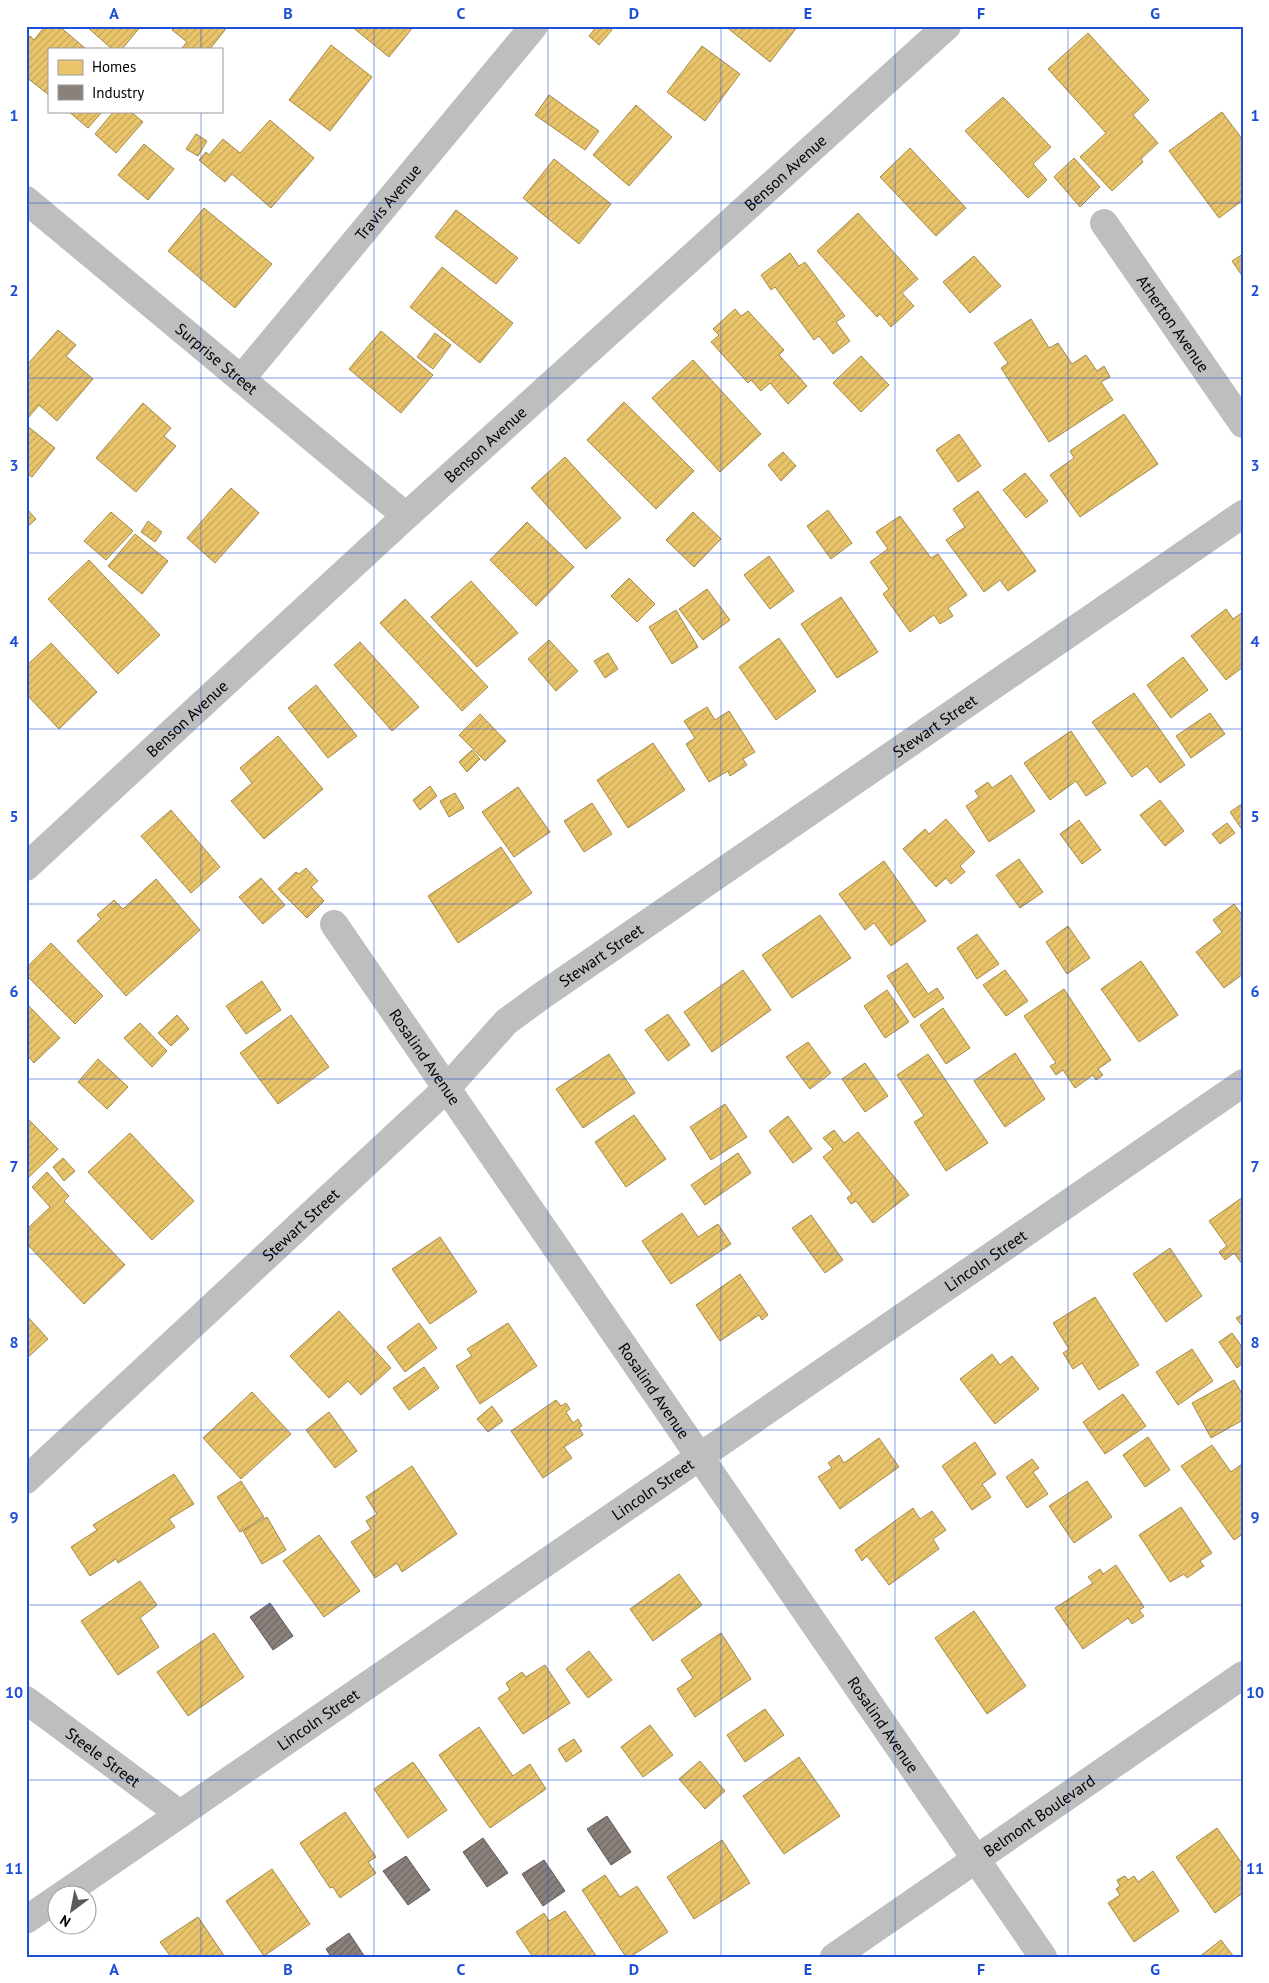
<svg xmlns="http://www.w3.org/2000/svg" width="1269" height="1983" font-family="'PT Sans',sans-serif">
<defs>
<pattern id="homes-hatch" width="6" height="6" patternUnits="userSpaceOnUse" patternTransform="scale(1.25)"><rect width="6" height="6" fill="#e9c46a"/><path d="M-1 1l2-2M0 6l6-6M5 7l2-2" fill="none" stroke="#c6a75a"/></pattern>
<pattern id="industry-hatch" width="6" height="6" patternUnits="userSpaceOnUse" patternTransform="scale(1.25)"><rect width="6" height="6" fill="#8a817c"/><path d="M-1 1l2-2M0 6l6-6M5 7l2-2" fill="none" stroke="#6e6763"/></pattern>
</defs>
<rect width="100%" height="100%" fill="#fff"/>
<path fill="url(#homes-hatch)" stroke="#a3894a" d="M45,26h14l27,23h-37v46l-23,-18v-37l4,-4 4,4z
M86,26h55l-19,23h-10z
M176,26h52l-18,23h-29l6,-7 -15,-12z
M351,26h63l-25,31z
M597,26h11l4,4 -13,15 -10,-9z
M725,26h73l-28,36z
M1088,33l61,67 -16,15 25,28 -17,16 2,3 -31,29 -32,-34 26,-24 -58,-64z
M331,45l41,32 -42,54 -41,-31z
M702,46l38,28 -35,47 -38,-29z
M549,95l50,36 -14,19 -50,-35z
M1003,97l48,50 -18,17 14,16 -19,18 -63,-67z
M636,105l36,32 -43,49 -36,-31z
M68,111h35l-15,17z
M114,111h16l13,11 -27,31 -21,-19z
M1222,112l21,28v60l-24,18 -50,-67z
M270,120l44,38 -43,50 -39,-34 -7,8 -26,-22 7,-8 3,3 14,-16 17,14z
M196,134l11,7 -9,15 -12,-7z
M144,144l30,25 -26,31 -30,-25z
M910,148l56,60 -30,28 -56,-59z
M1074,158l26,29 -20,20 -26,-30z
M554,159l57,45 -32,40 -56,-46z
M204,208l68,56 -37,44 -67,-57z
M456,210l62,48 -22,26 -61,-47z
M858,213l60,66 -16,14 12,13 -23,21 -11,-13 -3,3 -60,-66z
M790,253l9,13 6,-4 40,54 -9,6 14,19 -17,13 -14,-18 -5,4 -39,-53 -4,3 -10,-15z
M1243,254v23l-11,-16z
M974,256l27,30 -31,27 -27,-31z
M442,267l71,56 -33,40 -70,-56z
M735,309l6,7 7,-5 36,39 -5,5 28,31 -19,18 -18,-21 -9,8 -10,-11 -3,3 -37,-41 8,-7 -6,-6z
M1031,319l18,29 9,-5 14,21 14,-9 11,16 7,-5 6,11 -9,5 12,18 -64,42 -48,-74 7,-5 -14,-20z
M58,330l18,15 -10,11 27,23 -36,42 -18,-16 -10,12 -3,-2v-49z
M381,331l52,44 -32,38 -52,-44z
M435,333l16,12 -18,24 -16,-12z
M861,356l28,29 -28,27 -28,-29z
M693,360l68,74 -41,38 -68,-74z
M624,402l70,69 -38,38 -69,-69z
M143,403l28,25 -7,8 12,10 -40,46 -40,-34z
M1124,414l34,50 -78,53 -30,-42 24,-17 -4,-7z
M26,425l29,23 -23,29 -6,-4z
M959,434l22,32 -23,16 -22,-32z
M783,452l13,14 -15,15 -13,-16z
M565,457l56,61 -35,31 -55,-61z
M1025,473l23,28 -22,17 -23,-28z
M231,488l28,25 -44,50 -28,-25z
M978,491l58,80 -28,20 -8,-11 -16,12 -38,-52 19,-13 -12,-18z
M26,508l10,11 -10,9z
M828,510l24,33 -21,16 -24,-33z
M111,512l22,19 -27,29 -22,-19z
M693,512l28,27 -27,28 -28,-27z
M900,516l31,42 7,-4 29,41 -19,13 5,8 -13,8 -6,-9 -24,17 -27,-38 6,-5 -19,-27 18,-13 -12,-17z
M148,521l14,11 -7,10 -14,-10z
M527,522l47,45 -38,39 -46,-46z
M135,534l33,27 -26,33 -34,-28z
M769,556l25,35 -24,18 -26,-34z
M89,560l71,75 -42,39 -70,-75z
M629,578l26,26 -18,18 -26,-26z
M471,581l47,52 -41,34 -46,-50z
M707,589l23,31 -27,20 -24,-31z
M841,597l37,55 -41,26 -36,-54z
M405,599l83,88 -26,24 -82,-88z
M1226,609l7,10 10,-7v55l-17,13 -35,-44z
M676,610l22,37 -26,17 -23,-37z
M779,638l37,53 -40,29 -37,-53z
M549,640l29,31 -22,20 -28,-32z
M360,642l59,65 -27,24 -58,-66z
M51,643l46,49 -38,37 -33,-35v-28z
M608,653l10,16 -13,9 -11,-17z
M1183,657l25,33 -37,28 -24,-33z
M316,685l41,51 -29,22 -40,-50z
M1134,693l51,72 -25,18 -13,-17 -15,11 -40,-55z
M707,707l8,13 14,-9 26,41 -12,7 4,6 -17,11 -2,-5 -19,11 -23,-38 9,-6 -11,-17z
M1210,713l15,21 -34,24 -15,-22z
M480,714l26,27 -21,20 -26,-26z
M1071,731l35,52 -20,13 -10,-15 -26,19 -26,-37z
M278,736l45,53 -59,50 -33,-38 21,-18 -12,-15z
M653,743l32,47 -57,38 -31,-48z
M472,750l8,9 -13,13 -8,-10z
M1011,775l24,36 -46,31 -23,-36 13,-9 -4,-6 13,-9 4,6z
M430,786l7,10 -17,14 -7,-10z
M518,787l32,45 -36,25 -32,-45z
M455,793l9,15 -15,9 -9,-16z
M1160,800l24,31 -19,15 -25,-31z
M592,803l20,31 -28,18 -20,-31z
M1243,803v28l-13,-19z
M171,810l49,57 -29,26 -50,-57z
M946,819l29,33 -15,14 5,6 -14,12 -5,-6 -10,9 -33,-38 22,-20 4,5z
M1079,820l22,30 -19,14 -22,-30z
M1227,823l8,10 -15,11 -8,-10z
M501,847l31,46 -74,50 -30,-47z
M1019,859l24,33 -23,16 -24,-33z
M884,861l42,60 -35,25 -17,-23 -9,7 -26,-36z
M306,868l12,13 -7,6 13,14 -17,17 -29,-29 18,-17 3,2z
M261,878l24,27 -22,19 -24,-27z
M156,879l44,51 -74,66 -49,-55 24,-22 -4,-4 17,-15 9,9z
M1234,904l9,12v58l-19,14 -28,-36 26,-20 -9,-12z
M820,915l31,43 -59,40 -30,-43z
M1068,926l22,32 -23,16 -21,-32z
M977,934l22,30 -22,15 -20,-31z
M51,943l52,53 -28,28 -49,-49v-7z
M1141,961l37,54 -39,27 -38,-53z
M907,963l21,31 9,-6 7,10 -30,20 -27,-42z
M743,970l28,40 -59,42 -28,-40z
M1005,970l23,31 -22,15 -23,-31z
M262,981l19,29 -35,24 -20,-28z
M1064,989l47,71 -13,9 5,6 -7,5 -3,-5 -18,13 -12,-18 -7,5 -6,-9 6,-3 -32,-47z
M887,990l22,32 -24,16 -21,-32z
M26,1003l34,35 -26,25 -8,-9z
M943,1008l27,40 -24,16 -26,-39z
M668,1014l22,31 -22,16 -23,-31z
M177,1015l12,14 -18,17 -13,-13z
M291,1015l38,52 -51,37 -38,-51z
M140,1023l27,28 -15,16 -28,-29z
M808,1042l23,31 -21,16 -24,-32z
M1015,1053l30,46 -40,28 -31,-46z
M609,1054l26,39 -52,35 -27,-39z
M928,1054l60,89 -42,28 -32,-49 10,-6 -27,-41z
M98,1059l30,28 -21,22 -29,-27z
M865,1063l23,33 -23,16 -23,-33z
M725,1104l22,33 -36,23 -21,-33z
M634,1115l32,44 -40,28 -31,-45z
M788,1116l24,33 -19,14 -24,-32z
M26,1117l32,32 -30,29 -2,-2z
M834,1130l10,13 14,-11 51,63 -36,28 -17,-22 -5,3 -4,-6 5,-4 -29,-37 10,-8 -10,-11z
M130,1133l64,68 -42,39 -64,-68z
M738,1153l13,20 -46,32 -14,-20z
M63,1158l12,13 -11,10 -11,-14z
M47,1172l22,24 -5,5 61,64 -41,39 -58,-61v-13l24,-23 -18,-20z
M1243,1197v68l-9,-12 -9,7 -6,-8 8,-6 -18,-25z
M682,1213l16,24 20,-13 13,20 -60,40 -29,-43z
M811,1215l32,45 -18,13 -33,-45z
M440,1237l37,55 -47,32 -38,-55z
M1170,1248l32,48 -36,26 -33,-48z
M740,1274l28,41 -6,5 -3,-5 -39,26 -24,-36z
M1095,1297l44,68 -40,25 -17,-27 -9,6 -10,-16 6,-4 -16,-26z
M339,1311l52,57 -30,27 -13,-14 -19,17 -39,-42z
M1243,1314v13l-7,-9z
M26,1315l22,24 -22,20z
M419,1323l18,25 -32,24 -18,-25z
M508,1323l29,43 -57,38 -24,-38 16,-10 -5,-7z
M1232,1333l11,15v15l-6,5 -18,-26z
M1192,1349l21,32 -35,24 -22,-33z
M992,1354l8,11 12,-9 27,33 -44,35 -35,-45z
M424,1367l15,21 -30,22 -16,-22z
M1234,1380l9,15v25l-32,18 -19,-35z
M252,1392l39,42 -50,45 -38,-41z
M1123,1394l23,32 -41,28 -22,-32z
M556,1400l5,6 5,-3 4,6 -4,3 7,11 5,-4 4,7 -3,2 4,7 -19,12 8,11 -29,20 -32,-47z
M492,1406l11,15 -15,11 -11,-13z
M329,1412l28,39 -22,17 -29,-38z
M1148,1437l22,33 -25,17 -22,-32z
M879,1438l20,29 -59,42 -22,-32 14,-9 -4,-5 11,-8 5,8z
M975,1442l21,32 -14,10 9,13 -19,13 -30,-44z
M1212,1445l19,27 11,-8 1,2v68l-9,6 -53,-74z
M1032,1459l7,9 -6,4 15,22 -21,14 -21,-31z
M412,1466l45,68 -55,38 -5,-9 -22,15 -24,-36 20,-13 -5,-8 11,-7 -11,-17z
M174,1474l20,30 -25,15 6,8 -57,36 -2,-4 -26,17 -19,-29 26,-17 -4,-5z
M241,1481l23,36 -24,15 -23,-35z
M1087,1481l25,36 -38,26 -25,-37z
M1181,1507l31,46 -12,8 4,5 -17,12 -3,-4 -14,8 -31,-47z
M913,1508l7,11 12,-8 14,19 -13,9 6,10 -50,36 -22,-29 -5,5 -7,-11z
M267,1517l19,33 -24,14 -19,-33z
M319,1535l41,56 -36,26 -41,-56z
M1116,1565l28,42 -5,3 5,6 -12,8 -4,-6 -45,31 -28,-41 38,-25 -5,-6 12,-8 3,5z
M679,1574l23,31 -49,36 -23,-32z
M140,1581l17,24 -17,13 19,29 -41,28 -37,-54z
M974,1611l52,75 -39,28 -52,-76z
M214,1633l30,44 -56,39 -31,-44z
M721,1633l30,46 -56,38 -18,-28 16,-11 -12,-18z
M589,1651l23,29 -24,18 -22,-29z
M545,1665l25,38 -47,31 -25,-36 12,-8 -4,-7 16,-11 4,5z
M765,1709l19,26 -39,27 -18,-27z
M650,1725l23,30 -30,22 -22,-30z
M479,1727l34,49 17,-12 16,25 -56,39 -51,-73z
M574,1739l8,12 -16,11 -8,-13z
M799,1757l41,59 -56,38 -41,-58z
M700,1761l25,30 -20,18 -26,-30z
M413,1762l34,48 -39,28 -34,-49z
M345,1812l31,45 -8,5 8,11 -36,25 -7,-11 -3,1 -30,-45z
M1217,1828l26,37v28l-28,20 -39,-56z
M722,1840l28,43 -56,36 -27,-42z
M272,1869l38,55 -46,32 -38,-55z
M1153,1871l26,40 -45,31 -26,-39 12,-8 -4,-6 4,-3 -3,-6 8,-4 3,4 6,-4 4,6z
M605,1875l15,22 17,-11 31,46 -38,25h-4l-44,-67z
M565,1911l32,46h-64l-17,-25 28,-19 5,8z
M198,1917l27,40h-54l-11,-15z
M1221,1940l13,17h-35z"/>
<path fill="url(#industry-hatch)" stroke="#615a57" d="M270,1603l23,33 -20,14 -23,-33z
M607,1816l24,36 -20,13 -24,-36z
M483,1838l25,35 -21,14 -24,-35z
M406,1856l24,34 -22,15 -25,-34z
M544,1860l21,31 -22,15 -21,-32z
M349,1933l16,24h-34l-5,-8z"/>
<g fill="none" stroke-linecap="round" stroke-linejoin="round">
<g stroke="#bebebe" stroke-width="28">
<path id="s1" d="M26,200l380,316"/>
<path id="s2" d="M1104,223l139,201"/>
<path id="s3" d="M241,379l293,-353"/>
<path id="s4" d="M26,867l380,-351 541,-490"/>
<path id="s5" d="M334,924l709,1033"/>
<path id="s6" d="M26,1480l420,-391 60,-67 34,-25 703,-483"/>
<path id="s7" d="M26,1700l154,114"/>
<path id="s8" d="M61,1896l1182,-813"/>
<path d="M26,1920l32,-22"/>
<path id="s9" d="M834,1957l409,-282"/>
</g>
</g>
<path fill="none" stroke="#1d4ed8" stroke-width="1" stroke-opacity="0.55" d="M201,26v23M374,26v1931M548,26v1931M721,26v1931M895,26v1931M1068,26v1931M201,111v1846M26,203h1217M26,378h1217M26,553h1217M26,729h1217M26,904h1217M26,1079h1217M26,1254h1217M26,1430h1217M26,1605h1217M26,1780h1217"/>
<g text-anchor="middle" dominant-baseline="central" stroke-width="5" stroke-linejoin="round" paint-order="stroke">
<g font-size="16" fill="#000" stroke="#fff">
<text stroke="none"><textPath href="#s4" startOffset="1029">Benson Avenue</textPath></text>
<text stroke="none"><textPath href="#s3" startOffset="230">Travis Avenue</textPath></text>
<text stroke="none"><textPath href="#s2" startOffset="122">Atherton Avenue</textPath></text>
<text stroke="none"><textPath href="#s1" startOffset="248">Surprise Street</textPath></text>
<text stroke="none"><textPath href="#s4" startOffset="624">Benson Avenue</textPath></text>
<text stroke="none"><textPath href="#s4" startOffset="219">Benson Avenue</textPath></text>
<text stroke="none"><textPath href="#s6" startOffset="1185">Stewart Street</textPath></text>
<text stroke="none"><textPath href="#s6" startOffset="780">Stewart Street</textPath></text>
<text stroke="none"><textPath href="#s5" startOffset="161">Rosalind Avenue</textPath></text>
<text stroke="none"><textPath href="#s6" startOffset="375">Stewart Street</textPath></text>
<text stroke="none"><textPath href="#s8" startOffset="1122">Lincoln Street</textPath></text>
<text stroke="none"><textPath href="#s5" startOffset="566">Rosalind Avenue</textPath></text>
<text stroke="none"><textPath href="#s8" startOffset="718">Lincoln Street</textPath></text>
<text stroke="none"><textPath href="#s8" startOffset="312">Lincoln Street</textPath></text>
<text stroke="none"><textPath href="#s5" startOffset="971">Rosalind Avenue</textPath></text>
<text stroke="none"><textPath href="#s7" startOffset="96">Steele Street</textPath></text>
<text stroke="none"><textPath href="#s9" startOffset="249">Belmont Boulevard</textPath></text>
</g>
</g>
<rect width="1269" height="1983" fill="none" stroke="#ffffff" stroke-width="55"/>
<rect x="48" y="48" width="175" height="65" fill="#ffffff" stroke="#999999"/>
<rect x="58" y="60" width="25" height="15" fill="#e9c46a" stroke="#999999"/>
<text x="92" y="72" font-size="15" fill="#000000">Homes</text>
<rect x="58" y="85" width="25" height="15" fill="#8a817c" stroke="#999999"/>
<text x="92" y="98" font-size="15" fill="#000000">Industry</text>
<g transform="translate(72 1910) rotate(212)"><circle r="24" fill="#ffffff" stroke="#999999"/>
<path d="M0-4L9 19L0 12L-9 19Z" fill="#595959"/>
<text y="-8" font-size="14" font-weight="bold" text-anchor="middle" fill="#000000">N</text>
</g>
<rect x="28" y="28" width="1214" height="1928" fill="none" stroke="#1d4ed8" stroke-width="2"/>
<g font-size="16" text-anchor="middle" font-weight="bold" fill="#1d4ed8">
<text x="114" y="19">A</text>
<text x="288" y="19">B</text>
<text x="461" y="19">C</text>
<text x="634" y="19">D</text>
<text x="808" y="19">E</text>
<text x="981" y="19">F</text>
<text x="1155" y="19">G</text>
<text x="14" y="121">1</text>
<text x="1255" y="121">1</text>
<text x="14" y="296">2</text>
<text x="1255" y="296">2</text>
<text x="14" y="471">3</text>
<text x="1255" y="471">3</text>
<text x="14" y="647">4</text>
<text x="1255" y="647">4</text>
<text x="14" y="822">5</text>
<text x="1255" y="822">5</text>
<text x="14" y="997">6</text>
<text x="1255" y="997">6</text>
<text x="14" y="1172">7</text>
<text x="1255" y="1172">7</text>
<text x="14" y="1348">8</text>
<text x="1255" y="1348">8</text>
<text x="14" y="1523">9</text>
<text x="1255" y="1523">9</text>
<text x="14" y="1698">10</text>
<text x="1255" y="1698">10</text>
<text x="14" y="1874">11</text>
<text x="1255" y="1874">11</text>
<text x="114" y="1975">A</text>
<text x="288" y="1975">B</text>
<text x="461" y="1975">C</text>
<text x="634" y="1975">D</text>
<text x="808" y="1975">E</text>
<text x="981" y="1975">F</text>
<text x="1155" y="1975">G</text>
</g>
</svg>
